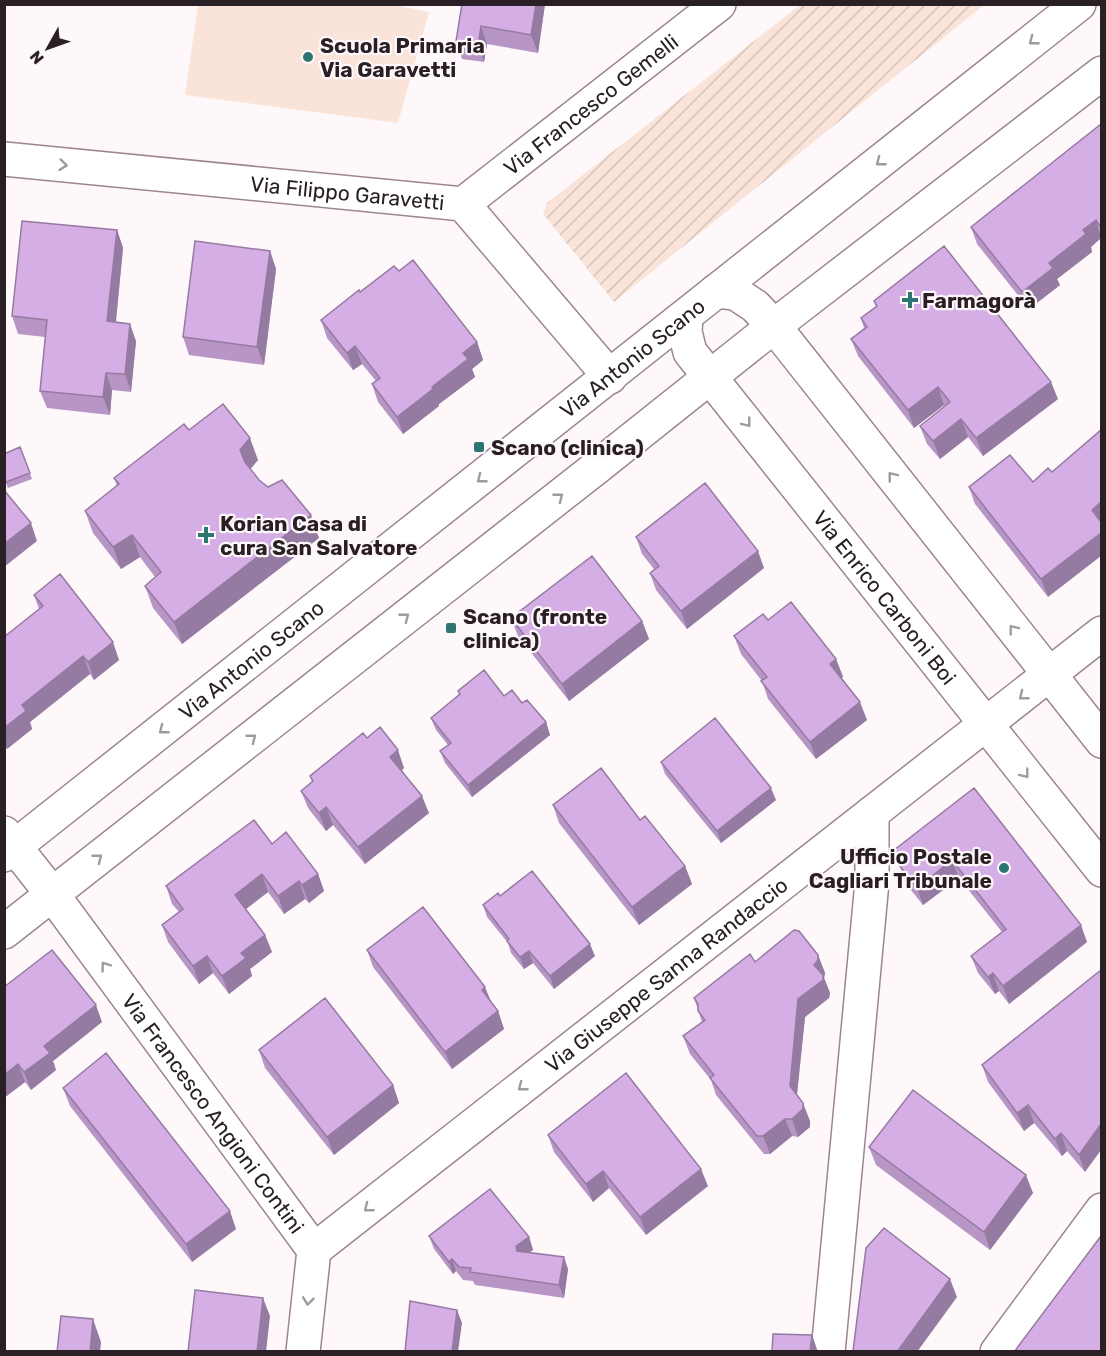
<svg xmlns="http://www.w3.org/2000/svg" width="1106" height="1356" font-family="Rubik,sans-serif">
<defs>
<pattern id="garden-furrows" width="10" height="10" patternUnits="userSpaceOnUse" patternTransform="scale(1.5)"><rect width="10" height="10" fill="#fae4d9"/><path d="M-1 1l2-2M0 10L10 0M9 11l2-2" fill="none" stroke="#d6c3ba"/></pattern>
</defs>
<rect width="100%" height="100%" fill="#fef8fb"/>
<path fill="#fae4d9" d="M388,4l41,8 -31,111 -213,-28 13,-90z"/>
<path fill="url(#garden-furrows)" d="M800,5h184l-370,297 -71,-88 4,-11z"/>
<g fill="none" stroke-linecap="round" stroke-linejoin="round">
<defs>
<g id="minor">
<path id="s1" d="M4,159l459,45 147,173"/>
<path id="s2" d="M463,204l256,-200"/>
<path d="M716,291l19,2 20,13 19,20 328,415"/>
<path id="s3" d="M686,316l-1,16 5,20 412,518"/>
<path id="s4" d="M4,833l48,61 262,356 -11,102"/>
<path id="s5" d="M314,1250l788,-617"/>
<path d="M828,1352l44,-470v-69"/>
<path d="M997,1352l105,-142"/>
</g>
<g id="tertiary">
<path id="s6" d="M4,855l1075,-851"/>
<path d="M4,932l593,-465 177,-141 328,-253"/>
</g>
</defs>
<use href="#minor" stroke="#9d8691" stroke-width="36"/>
<use href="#tertiary" stroke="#9d8691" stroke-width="36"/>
<use href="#minor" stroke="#fff" stroke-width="33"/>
<use href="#tertiary" stroke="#fff" stroke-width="33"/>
</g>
<path fill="#b796c6" d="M462,4h83l-7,49 -51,-9 -3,18 -22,-3 -6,-18z
M1101,124v114l-10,9 1,5 -35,27 3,6 -31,24 -52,-65 -6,-17z
M117,230l6,18 -7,74 20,19 -5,51 -19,-2 -2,25 -63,-7 -7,-17 5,-54 -27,-3 -6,-18z
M270,251l6,18 -12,96 -75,-10 -6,-18z
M399,271l78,71 6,18 -11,9 3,8 -36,27v2l-36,28 -25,-32 -6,-18 4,-3 -14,-17 -9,6 -26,-32 -6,-18 39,-28z
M874,301l184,98 -75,57 -15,-19 -28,22 -13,-15 -7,-18 25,-20 -1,-1 -30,23 -56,-72 -7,-17 13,-11 -3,-10 15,-11z
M189,430l69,30 -8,9 9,11 60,58 -137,106 -29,-36 -8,-22 10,-9 -15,-20 -19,12 -28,-36 -8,-22 32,-25 -3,-8z
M20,447l12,32 -24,9 -4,-10z
M1010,455l38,142 -73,-93 -6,-17z
M636,537l128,31 -77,61 -31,-39 -6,-17 4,-4 -12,-15z
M34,595l85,65 -25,20 -4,-6 -60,48 2,7 -25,20 -3,-4v-108l35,-28z
M511,618l131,3 7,18 -80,62 -51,-65z
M768,620l68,39 7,18 -2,1 26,42 -51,39 -48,-60 -6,-18 -21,-27 -7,-18z
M458,691l46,5 18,7 24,19 4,13 -78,62 -27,-34 -5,-12 8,-6 -12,-15 -5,-12 28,-23z
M367,738l37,30 -2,2 27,43 -64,51 -32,-39 -7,6 -18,-23 -7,-17 11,-9 -2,-6z
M661,762l115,38 -55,43 -56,-69z
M974,788l113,154 -78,62 -10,-13 -4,3 -17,-21 -7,-17 31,-24 -43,-54 -36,27 -17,-21 -12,-34z
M553,805l87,15 45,46 7,18 -53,41 -80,-102z
M272,844l46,30 6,17 -15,12 -4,-4 -21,15 -16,-22 -22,17 19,26 7,17 -22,17 2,7 -23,18 -16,-21 -14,11 -31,-42 -6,-17 17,-13 -7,-8 -6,-18z
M500,896l95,60 -41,33 -21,-26 -9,6 -13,-16 -3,-10 -21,-26 -4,-12z
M367,950l123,51 8,10 6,18 -52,40 -79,-102z
M818,955l7,18 -1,5 6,15 -1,5 -24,19 -8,78 13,26v6l-12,10 -6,-1 -22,18h-6l-48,-59 -5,-15 -21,-26 -7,-18 19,-14 -8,-24 61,-36z
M1101,970l-16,202 -18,-21 -5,5 -28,-33 -10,8 -36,-49 -6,-17z
M4,987l98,35 -49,39 3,9 -25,20 -6,-8 -21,16z
M259,1050l134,35 6,18 -65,52 -69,-87z
M63,1088l173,141 -44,33 -122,-156z
M548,1135l160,51 -62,49 -37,-47 -16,14 -39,-50z
M869,1147l164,46 -43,57 -114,-85z
M429,1236l100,1 4,13 -4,2 39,17 -4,29 -89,-13 -2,-4 -10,-1 -7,-9 -3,3 -19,-25z"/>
<path fill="#957aa1" d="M536,4h9l-7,49 -7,-18z
M481,26l6,18 -3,18 -6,-17z
M1096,220l5,18 -10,9 1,5 -35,27 3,6 -31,24 -7,-17 27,-29 34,-33z
M117,230l6,18 -9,91 -7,-18z
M270,251l6,18 -12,96 -7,-18z
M130,324l6,17 -5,51 -6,-18z
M477,342l6,18 -11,9 3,8 -36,27v2l-36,28 -6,-17 66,-64z
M355,346l7,18 -9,6 -6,-17z
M106,373l6,17 -2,25 -7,-18z
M1051,382l7,17 -75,57 -7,-18z
M938,387l6,18 -30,23 -6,-18z
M961,419l7,18 -28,22 -7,-18z
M250,438l8,22 -10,12 -8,-22z
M1101,502v23l-9,-15z
M311,515l8,23 -137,106 -8,-22z
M31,523l6,18 -33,26v-23z
M1101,533v23l-53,41 -7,-18z
M132,535l8,22 -19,12 -8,-22z
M758,551l6,17 -77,61 -6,-18z
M642,621l7,18 -80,62 -7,-17z
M113,642l6,18 -25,20 -6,-18z
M83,656l7,18 -60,48 2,7 -25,20 -3,-8v-13l18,-23z
M836,659l7,18 -6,5 -7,-18z
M860,702l7,18 -51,39 -6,-17z
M546,722l4,13 -78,62 -4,-12z
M398,750l6,18 -7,6 -7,-17z
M771,788l5,12 -55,43 -4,-12z
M422,796l7,17 -64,51 -7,-17z
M326,807l7,18 -7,6 -7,-18z
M952,860l7,18 -36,27 -6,-17z
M685,866l7,18 -53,41 -7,-18z
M262,874l6,18 -26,20 -7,-17z
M318,874l6,17 -15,12 -7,-18z
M299,881l6,18 -21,15 -6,-18z
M1081,925l6,17 -78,62 -6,-18z
M265,935l7,17 -22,17 2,7 -23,18 -7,-18 19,-23z
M590,944l5,12 -41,33 -4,-13z
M529,951l4,12 -9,6 -4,-12z
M818,955l7,18 -1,5 6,15 -1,5 -24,19 -9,86 -6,-17 8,-87z
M207,956l6,17 -14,11 -6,-18z
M993,973l6,18 -4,3 -7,-17z
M485,987l7,17 -10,-14z
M96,1005l6,17 -49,39 3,9 -25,20 -7,-18 20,-26z
M498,1011l6,18 -52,40 -7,-17z
M18,1064l7,18 -21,16v-23z
M393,1085l6,18 -65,52 -7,-18z
M803,1103l7,18v6l-12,10 -6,-18z
M1028,1105l6,18 -10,8 -7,-18z
M785,1119l7,17 -22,18 -7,-18z
M1101,1124v26l-16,22 -6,-17z
M1061,1133l6,18 -5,5 -7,-17z
M701,1169l7,17 -62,49 -6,-18z
M603,1171l6,17 -16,14 -7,-18z
M1026,1175l7,18 -43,57 -6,-18z
M230,1211l6,18 -44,33 -6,-18z
M529,1237l4,13 -12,8 -4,-7 -1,-5z
M564,1257l4,12 -4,29 -5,-13z
M452,1259l4,12 -3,3 -4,-12z
M950,1279l7,18 -40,55h-20z
M263,1298l7,18 -4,36h-9z
M457,1310l5,13 -4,29h-6z
M93,1319l8,23 -1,10h-10z
M812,1335l6,17h-8z"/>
<path fill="#d5aee6" stroke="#957aa1" stroke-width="1.5" d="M462,4h74l-5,31 -50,-9 -3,19 -22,-4z
M1101,124v104l-5,-8 -13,10 3,4 -37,29 4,5 -31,24 -51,-65z
M22,221l95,9 -10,91 23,3 -5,50 -19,-1 -3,24 -63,-6 7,-71 -35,-4z
M195,241l75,10 -13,96 -74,-10z
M944,246l107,136 -75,56 -15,-19 -28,22 -13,-15 30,-24 -12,-15 -30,23 -57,-71 16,-12 -6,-9 16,-12 -3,-5z
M413,260l64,82 -14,11 5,6 -36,28 1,2 -36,28 -25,-33 8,-6 -25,-32 -8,7 -26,-33 38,-30 1,2 34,-26 5,5z
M223,404l27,34 -10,12 5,12 14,18 9,7 14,-7 29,35 -137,107 -29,-36 16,-14 -29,-37 -19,12 -28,-36 34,-27 -5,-6 70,-54 5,6z
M1101,430v72l-9,8 9,12v11l-60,46 -72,-92 41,-32 23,27 15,-14 4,4z
M20,447l10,26 -24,9 -2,-4v-24z
M705,483l53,68 -77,60 -31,-38 9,-7 -23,-29z
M4,490l27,33 -27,21z
M592,556l50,65 -80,63 -51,-66z
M60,574l53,68 -25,20 -5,-6 -61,49 4,6 -22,17v-91l39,-31 -9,-11z
M791,602l45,57 -6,5 30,38 -50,40 -49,-61 6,-4 -33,-41 29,-22 5,6z
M484,670l20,26 8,-6 10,13 5,-3 19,22 -78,63 -28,-34 11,-8 -20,-25 29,-24 -2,-3z
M715,718l56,70 -54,43 -56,-69z
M380,727l18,23 -8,7 32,39 -64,51 -32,-40 -7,6 -18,-22 12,-10 -3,-5 53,-43 4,5z
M601,768l39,52 5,-4 40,50 -53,41 -79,-102z
M974,788l107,137 -78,61 -10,-13 -5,4 -17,-21 35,-27 -54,-69 -35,28 -17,-22 4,-4 -10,-12z
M254,820l18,24 14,-12 32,42 -16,11 -3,-4 -21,15 -16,-22 -27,21 30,40 -24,18 5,5 -24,18 -15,-20 -14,10 -31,-41 21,-16 -17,-23z
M532,871l58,73 -40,32 -21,-25 -9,6 -13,-16 2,-2 -26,-34 15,-12 2,3z
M423,907l62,80 -3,3 16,21 -53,41 -78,-102z
M794,930l5,1 19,24v5l-4,5 9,10v5l-25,19 -8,87 13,17v6l-11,10h-7l-22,17h-6l-47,-58 4,-3 -31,-39 22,-16 -7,-9v-7l-4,-6 56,-44 5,8z
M52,950l44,55 -52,41 6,7 -26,19 -6,-8 -14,11v-88z
M1101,970v154l-22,31 -18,-22 -6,6 -27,-34 -11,8 -35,-48z
M325,998l68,87 -66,52 -68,-87z
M106,1053l124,158 -44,33 -123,-156z
M626,1073l75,96 -61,48 -37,-46 -17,13 -38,-49z
M913,1090l113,85 -42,57 -115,-85z
M490,1189l39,48 -13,9 1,5 47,6 -5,28 -89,-13 1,-4 -12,-1 -7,-8 -3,3 -20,-26z
M884,1228l66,51 -53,73h-42l-2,-1 13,-103z
M1101,1236v116h-87z
M195,1290l68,8 -6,54h-69z
M410,1301l47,9 -5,42h-47z
M61,1316l32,3 -3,33h-33z
M773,1334l39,1 -2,17h-38z"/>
<defs><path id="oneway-chevron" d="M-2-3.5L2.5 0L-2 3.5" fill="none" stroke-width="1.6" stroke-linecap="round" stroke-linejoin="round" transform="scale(1.5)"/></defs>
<g stroke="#9f9b9d">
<use href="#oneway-chevron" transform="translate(1033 41) rotate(142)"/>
<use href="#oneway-chevron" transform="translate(880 162) rotate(142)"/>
<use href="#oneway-chevron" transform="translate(63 165) rotate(6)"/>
<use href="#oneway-chevron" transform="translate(747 423) rotate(52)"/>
<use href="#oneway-chevron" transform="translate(892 476) rotate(-128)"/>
<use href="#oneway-chevron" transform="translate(481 479) rotate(142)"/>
<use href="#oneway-chevron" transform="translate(559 497) rotate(-38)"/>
<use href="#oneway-chevron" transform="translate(405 617) rotate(-38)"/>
<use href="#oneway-chevron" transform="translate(1013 629) rotate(-128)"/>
<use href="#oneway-chevron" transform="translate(1023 696) rotate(142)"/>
<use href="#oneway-chevron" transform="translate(163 730) rotate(142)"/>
<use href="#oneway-chevron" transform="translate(252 738) rotate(-38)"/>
<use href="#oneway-chevron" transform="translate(1025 774) rotate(52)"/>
<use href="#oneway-chevron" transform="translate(98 858) rotate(-38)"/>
<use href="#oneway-chevron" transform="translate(105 966) rotate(-126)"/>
<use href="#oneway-chevron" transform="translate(522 1087) rotate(142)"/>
<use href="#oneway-chevron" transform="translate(368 1208) rotate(142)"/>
<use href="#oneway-chevron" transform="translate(308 1301) rotate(97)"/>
</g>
<g fill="#2c7571" stroke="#fef8fb" stroke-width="2">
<circle cx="308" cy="57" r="6"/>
<path d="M907 291h6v6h6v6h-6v6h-6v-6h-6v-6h6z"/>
<rect x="473" y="441" width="12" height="12" rx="3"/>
<path d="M203 526h6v6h6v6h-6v6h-6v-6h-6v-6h6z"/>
<rect x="445" y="622" width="12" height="12" rx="3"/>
<circle cx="1004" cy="868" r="6"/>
</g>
<g text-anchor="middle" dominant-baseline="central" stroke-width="4.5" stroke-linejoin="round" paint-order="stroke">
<g font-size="21" font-weight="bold" fill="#292025" stroke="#fef8fb" text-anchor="start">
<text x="320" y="45">Scuola Primaria<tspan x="320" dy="24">Via Garavetti</tspan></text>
<text x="922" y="300">Farmagorà</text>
<text x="491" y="447">Scano (clinica)</text>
<text x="220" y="523">Korian Casa di<tspan x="220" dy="24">cura San Salvatore</tspan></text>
<text x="463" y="616">Scano (fronte<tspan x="463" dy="24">clinica)</tspan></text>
<text x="992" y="856" text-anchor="end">Ufficio Postale<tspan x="992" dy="24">Cagliari Tribunale</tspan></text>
</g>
<g font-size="21" fill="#292025" stroke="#fef8fb">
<text stroke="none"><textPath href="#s2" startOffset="162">Via Francesco Gemelli</textPath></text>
<text stroke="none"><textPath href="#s1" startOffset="345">Via Filippo Garavetti</textPath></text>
<text stroke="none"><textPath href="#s6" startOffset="801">Via Antonio Scano</textPath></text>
<text stroke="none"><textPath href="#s3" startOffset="350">Via Enrico Carboni Boi</textPath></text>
<text stroke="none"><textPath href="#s6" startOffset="315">Via Antonio Scano</textPath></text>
<text stroke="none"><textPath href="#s5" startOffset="447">Via Giuseppe Sanna Randaccio</textPath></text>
<text stroke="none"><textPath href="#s4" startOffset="350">Via Francesco Angioni Contini</textPath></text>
</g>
</g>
<rect width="1106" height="1356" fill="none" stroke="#292025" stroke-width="12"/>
<g transform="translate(48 48) rotate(230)" stroke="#fef8fb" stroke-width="4.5" paint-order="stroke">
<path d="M0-4.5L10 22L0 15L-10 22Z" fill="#292025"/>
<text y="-9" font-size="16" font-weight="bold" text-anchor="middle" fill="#292025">N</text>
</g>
</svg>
